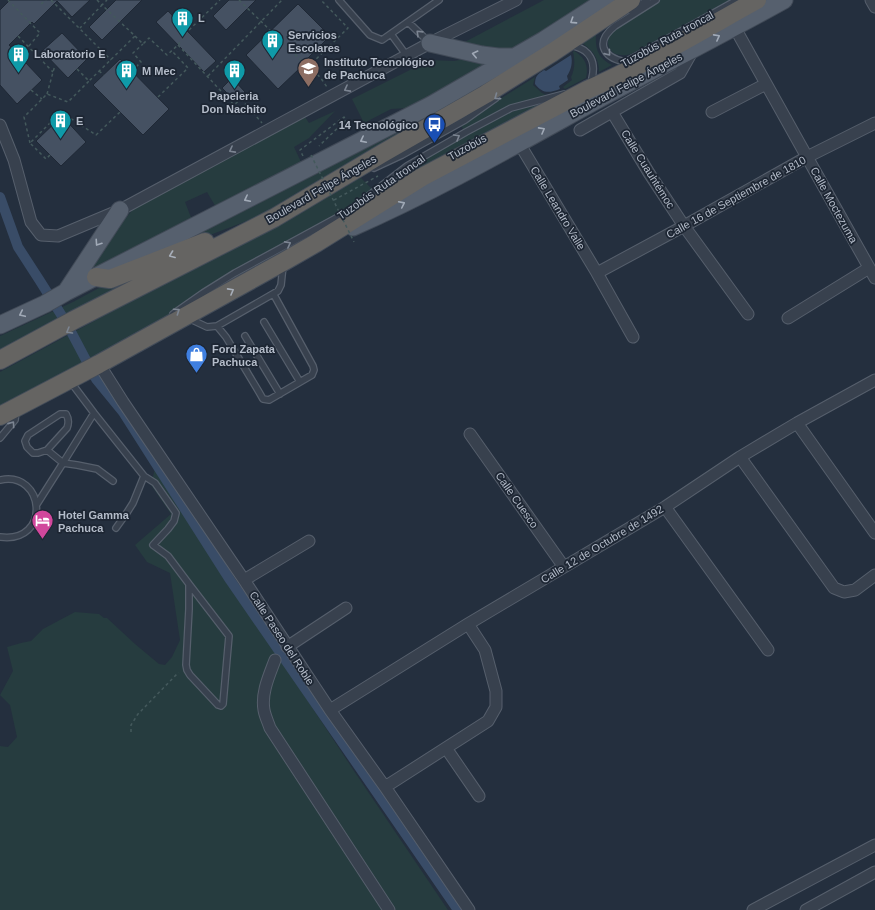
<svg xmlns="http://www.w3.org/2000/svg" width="875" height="910" font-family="Helvetica,sans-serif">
<rect width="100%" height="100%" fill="#242f3e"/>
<path fill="#263c3f" d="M544,0h51l-77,47 -11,3 -46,-6z
M660,0h70l-99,54c-10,3 -21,1 -23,-10 0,-4 0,-7 2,-10 1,-2 3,-3 4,-5z
M596,34c-1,15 2,24 16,31l-13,7c0,-13 -6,-22 -17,-29z
M574,51c11,6 15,15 12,27l-21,11 -2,-2 9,-7 -1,-3c4,-7 4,-17 2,-25z
M465,59l24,5 -82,44 -16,1 -27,14 -12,-24 78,-39 24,1z
M535,77l-2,8 9,8 4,2 -82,35 -3,-4 34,-24z
M489,80l4,5 -233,131 -58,22 -12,3 -1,-4z
M549,100l-124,67 -51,29v-2l35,-27 87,-48 22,-10z
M335,111l-26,27 -15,9 7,15 -84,47 -10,-17 -22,10 7,18 -118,60 61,-73 170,-90 4,6z
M361,178l12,12 -24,18 -209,124 -140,76v-36l347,-188z
M184,254l-184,101v-19l73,-34 48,-26z
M155,468l199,303 94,139h-448v-164l8,1 9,-10 -7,-32 -10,-10 13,-24 -6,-24 14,-4 10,-2 12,-12 32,-17 24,2 5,4h3l28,26 24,20 6,1 7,-8 8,-17 -10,-67 -23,-11 -12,-17 36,-31 -20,-29z"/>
<path fill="#394c67" d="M571,55c2,8 0,15 -4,21l1,4 -9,6 1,3c-11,4 -17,5 -25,-5 0,-8 3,-10 9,-14l2,1z"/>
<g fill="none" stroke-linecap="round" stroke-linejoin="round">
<path stroke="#394c67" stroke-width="10" d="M0,197l18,50 22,34 27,43 29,55 27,33 107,168 228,330"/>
</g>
<path fill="#455162" stroke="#1f2835" d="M10,0h80l-18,17 -15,-16 -23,23 -2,-2 -23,23 33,35 -25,24 -17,-19v-75z
M116,0h26l-40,40 -13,-13z
M229,0h27l-30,30 -13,-14z
M298,4l32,32 -31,31 1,1 -22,21 -32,-34z
M168,11l48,50 -12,11 -48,-50z
M62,33l25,26 -19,19 -26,-27z
M120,59l49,50 -26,26 -50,-50z
M232,78l13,14 -10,9 -13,-13z
M62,116l24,26 -25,24 -25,-25z"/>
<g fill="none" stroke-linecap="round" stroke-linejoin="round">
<defs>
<path id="service" d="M339,0l31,35 12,5 57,-40
M631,11l16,-11
M408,22l21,20
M391,34l16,22
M574,46c16,4 22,16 18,32
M629,60l108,-60
M625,62c-23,-5 -30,-20 -10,-36l41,-26
M374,168l28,-13 63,-35 31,-22
M173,314l30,-21 32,-20 114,-62 58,-45 59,-34 45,-24 53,-14
M188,318l19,9 10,-1 61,-35 3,-6 2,-19
M264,322l36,60
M217,326l9,11 33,55 4,7 6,1 43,-25 2,-5 -1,-4 -39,-71
M245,336l35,58
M70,381l24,32 50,63 11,7 21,30 -2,8 -6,8 -15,16 15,11 21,28
M60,414h6c3,5 3,9 1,14l-20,22 -9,3h-5l-6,-6 -2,-6 3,-6z
M0,438l15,-18 1,-8
M47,450l16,13 31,-50
M0,480c45,-10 52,64 0,57
M37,504l26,-41 14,2 20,4 16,12
M116,528l10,-14 7,-11 11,-27
M189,584l40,52 -6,68 -2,2 -3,-1 -28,-30 -3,-5 -1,-5 3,-56z"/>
<path id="minor" d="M871,0l4,7
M735,28l72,129 68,121
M612,112l37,61 35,53 64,88
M712,112l54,-28
M0,125l14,35 17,62 10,13 17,1 62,-26 310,-167 86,-43
M580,130l100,-57 13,-23
M519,143l78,130 36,64
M597,273l87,-47 123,-69 68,-34
M788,318l81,-50
M99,364l24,38 121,178 86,130 55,77 84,123
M797,423l78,110
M470,434l94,133
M740,457l94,131 10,4 11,-2 20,-15
M665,507l103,143
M244,580l65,-39
M287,647l59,-39
M275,660c-6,16 -14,33 -11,50 1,6 4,12 6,18l119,182
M330,710l138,-86 197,-117 75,-50 57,-34 78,-43
M446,748l33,48
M385,787l103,-66 8,-14v-16l-11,-41 -17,-26
M753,910l122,-65
M806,910l69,-38"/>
<path id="primary" d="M430,43l52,12 16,2h16
M353,227c84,-37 164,-83 244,-127 63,-34 126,-66 187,-100
M66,292l54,-82
M0,325l45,-21 21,-12 365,-187 113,-65 62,-40"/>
<path id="trunk" d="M96,277l14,2 95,-37
M0,360l74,-40 200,-102 109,-65 103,-59 67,-42 78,-52
M0,416l99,-52 184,-102 33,-19 106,-66 165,-87c59,-26 114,-59 170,-90"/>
</defs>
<use href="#service" stroke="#565f6c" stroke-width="8"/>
<use href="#minor" stroke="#565f6c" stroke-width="13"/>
<use href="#primary" stroke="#414a57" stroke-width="19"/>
<use href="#trunk" stroke="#434c59" stroke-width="20"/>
<path stroke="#44595c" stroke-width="1.5" stroke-dasharray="3 3" stroke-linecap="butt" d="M8,0l32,33 -12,14
M51,0l60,60
M97,0l5,5 5,-5
M239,0l69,67 40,-39 -27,-28
M41,4l5,-4
M189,30l31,-30
M18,36l35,36
M135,36l8,8 6,-6 18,17 11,-10 10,-14
M178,45l56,60 7,-6 -2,-2
M308,67l12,10 7,10
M77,69l12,12 46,-45 -33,-31 -22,23
M99,71l5,4
M132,71l9,-9 -8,-9 10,-9
M208,76l74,-76
M31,90l11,9
M47,94l8,-29
M158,97l30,-29 -16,-17
M241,99l21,24
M30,143l-6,-26 23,-23 21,8 21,-21
M50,155l-4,4 -16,-16 31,-31 35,23 24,-23
M303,156l-3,-6 44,-33 2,3 -27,26
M334,200l44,-24
M131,732v-7l7,-11 39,-40 2,-1"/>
<use href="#service" stroke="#38414e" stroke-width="5.5"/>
<use href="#minor" stroke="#38414e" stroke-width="11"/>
<use href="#primary" stroke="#56606e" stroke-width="17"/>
<use href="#trunk" stroke="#656462" stroke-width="18"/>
<path stroke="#44595c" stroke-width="1.5" stroke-dasharray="3 3" stroke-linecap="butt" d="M311,155l43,87"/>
</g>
<defs><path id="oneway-chevron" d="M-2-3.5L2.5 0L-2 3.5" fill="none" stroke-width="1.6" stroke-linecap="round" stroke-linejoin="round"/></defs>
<g stroke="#a1aab7">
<use href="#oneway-chevron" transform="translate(573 21) rotate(147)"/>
<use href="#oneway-chevron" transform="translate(717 37) rotate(-28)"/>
<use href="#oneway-chevron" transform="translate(475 54) rotate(-167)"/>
<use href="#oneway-chevron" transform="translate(542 130) rotate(-29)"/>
<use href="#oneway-chevron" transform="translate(363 140) rotate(153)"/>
<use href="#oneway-chevron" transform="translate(247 199) rotate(153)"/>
<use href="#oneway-chevron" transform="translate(402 204) rotate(-26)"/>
<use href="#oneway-chevron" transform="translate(98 243) rotate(124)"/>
<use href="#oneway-chevron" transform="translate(22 314) rotate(155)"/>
</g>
<g stroke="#7c8592">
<use href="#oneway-chevron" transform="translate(419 33) rotate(-136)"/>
<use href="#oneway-chevron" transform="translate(608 53) rotate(51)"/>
<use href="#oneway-chevron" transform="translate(347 89) rotate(152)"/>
<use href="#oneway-chevron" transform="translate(497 97) rotate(144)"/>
<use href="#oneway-chevron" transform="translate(457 137) rotate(-30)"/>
<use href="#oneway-chevron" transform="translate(232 150) rotate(152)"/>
<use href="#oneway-chevron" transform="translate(288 244) rotate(-28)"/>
<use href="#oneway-chevron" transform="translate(177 311) rotate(-34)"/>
<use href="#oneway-chevron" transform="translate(69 331) rotate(150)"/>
<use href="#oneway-chevron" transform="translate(12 424) rotate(-55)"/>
</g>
<g stroke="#a8afba">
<use href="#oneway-chevron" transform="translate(172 255) rotate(159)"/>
<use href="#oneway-chevron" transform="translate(231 291) rotate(-29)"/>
</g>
<defs>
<symbol id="building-pin" viewBox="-11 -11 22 30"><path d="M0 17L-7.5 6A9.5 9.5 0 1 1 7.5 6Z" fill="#0f9aa8" stroke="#1d2633"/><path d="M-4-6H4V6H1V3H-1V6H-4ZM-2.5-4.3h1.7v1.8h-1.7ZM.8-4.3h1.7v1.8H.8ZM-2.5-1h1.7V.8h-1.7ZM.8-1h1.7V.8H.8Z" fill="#fff"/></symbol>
<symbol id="school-pin" viewBox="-11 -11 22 30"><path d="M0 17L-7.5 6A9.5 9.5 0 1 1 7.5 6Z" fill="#8d6e63" stroke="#1d2633"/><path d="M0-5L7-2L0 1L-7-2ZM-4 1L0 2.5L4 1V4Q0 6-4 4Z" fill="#fff"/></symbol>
<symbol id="bus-pin" viewBox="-11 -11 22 30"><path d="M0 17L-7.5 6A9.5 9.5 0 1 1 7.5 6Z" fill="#1a4fb4" stroke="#1d2633"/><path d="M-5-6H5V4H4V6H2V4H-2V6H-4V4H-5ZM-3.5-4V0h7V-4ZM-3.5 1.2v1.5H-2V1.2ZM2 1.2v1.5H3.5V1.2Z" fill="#fff"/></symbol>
<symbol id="shop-pin" viewBox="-11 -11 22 30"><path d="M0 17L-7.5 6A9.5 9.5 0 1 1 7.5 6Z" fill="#3f7fe0" stroke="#1d2633"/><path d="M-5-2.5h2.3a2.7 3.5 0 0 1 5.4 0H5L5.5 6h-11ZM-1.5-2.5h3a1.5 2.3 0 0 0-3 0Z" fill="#fff"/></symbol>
<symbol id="hotel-pin" viewBox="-11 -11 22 30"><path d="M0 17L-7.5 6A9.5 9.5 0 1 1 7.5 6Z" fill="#d1479c" stroke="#1d2633"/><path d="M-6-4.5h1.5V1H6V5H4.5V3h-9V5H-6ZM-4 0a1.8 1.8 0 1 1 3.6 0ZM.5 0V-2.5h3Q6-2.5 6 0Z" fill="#fff"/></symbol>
</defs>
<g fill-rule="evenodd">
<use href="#building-pin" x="170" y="6" width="25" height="34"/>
<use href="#building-pin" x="260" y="28" width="25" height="34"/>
<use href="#building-pin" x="6" y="42" width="25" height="34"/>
<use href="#school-pin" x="296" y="56" width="25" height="34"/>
<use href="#building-pin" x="222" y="58" width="25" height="34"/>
<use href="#building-pin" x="114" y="58" width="25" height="34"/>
<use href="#building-pin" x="48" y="108" width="25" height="34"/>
<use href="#bus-pin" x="422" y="112" width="25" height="34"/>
<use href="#shop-pin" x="184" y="342" width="25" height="34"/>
<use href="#hotel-pin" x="30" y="508" width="25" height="34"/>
</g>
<g text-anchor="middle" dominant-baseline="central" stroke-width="3.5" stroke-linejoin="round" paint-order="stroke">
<g font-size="11" font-weight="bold" fill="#b4bcc9" stroke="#1d2633" text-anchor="start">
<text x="198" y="18">L</text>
<text x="288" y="35">Servicios<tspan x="288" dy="13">Escolares</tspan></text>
<text x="34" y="54">Laboratorio E</text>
<text x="324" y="62">Instituto Tecnológico<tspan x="324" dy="13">de Pachuca</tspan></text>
<text x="142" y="71">M Mec</text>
<text x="234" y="96" text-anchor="middle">Papeleria<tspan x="234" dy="13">Don Nachito</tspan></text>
<text x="76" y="121">E</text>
<text x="418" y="125" text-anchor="end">14 Tecnológico</text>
<text x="212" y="349">Ford Zapata<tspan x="212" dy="13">Pachuca</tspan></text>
<text x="58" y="515">Hotel Gamma<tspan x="58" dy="13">Pachuca</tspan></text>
</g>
<g font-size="11" fill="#b4bcc9" stroke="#1d2633">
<text transform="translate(667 39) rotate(-29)">Tuzobús Ruta troncal</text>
<text transform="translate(626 85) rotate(-28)">Boulevard Felipe Ángeles</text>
<text transform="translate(467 147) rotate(-29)">Tuzobús</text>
<text transform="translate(648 169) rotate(58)">Calle Cuauhtémoc</text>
<text transform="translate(381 187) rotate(-35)">Tuzobús Ruta troncal</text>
<text transform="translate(321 189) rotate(-30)">Boulevard Felipe Ángeles</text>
<text transform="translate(736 197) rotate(-29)">Calle 16 de Septiembre de 1810</text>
<text transform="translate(834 205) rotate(61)">Calle Moctezuma</text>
<text transform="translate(558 208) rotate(59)">Calle Leandro Valle</text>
<text transform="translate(517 500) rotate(55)">Calle Cuesco</text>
<text transform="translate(602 544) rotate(-31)">Calle 12 de Octubre de 1492</text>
<text transform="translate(282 638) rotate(57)">Calle Paseo del Roble</text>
</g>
</g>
</svg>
